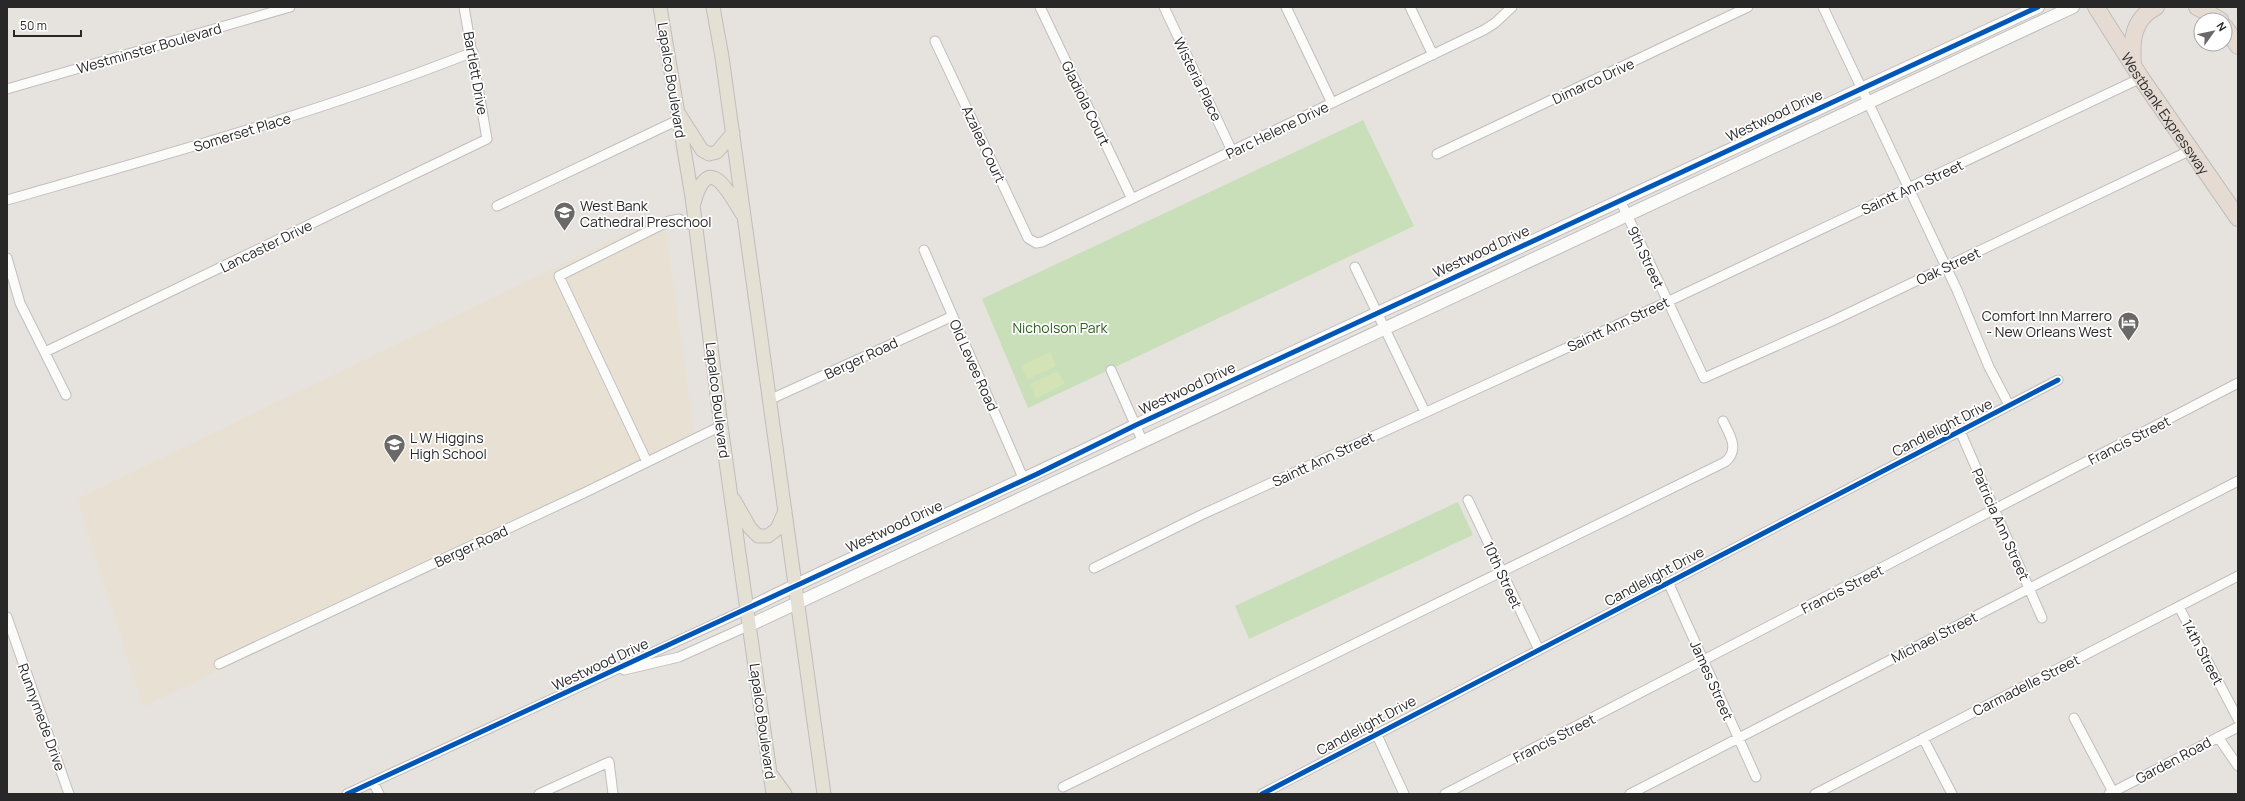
<svg xmlns="http://www.w3.org/2000/svg" width="2245" height="801" font-family="Manrope,sans-serif">
<rect width="100%" height="100%" fill="#e6e2de"/>
<path fill="#e8e1d3" d="M664,215l31,223 -552,269 -66,-208z"/>
<path fill="#c9dfb9" d="M1363,120l51,106 -386,182 -46,-109z
M1458,502l15,33 -224,104 -14,-33z"/>
<path fill="#d3e3b6" d="M1050,352l6,14 -28,13 -7,-13z
M1058,371l7,13 -29,14 -6,-14z"/>
<g fill="none" stroke-linecap="round" stroke-linejoin="round">
<defs>
<path id="street" d="M1040,7l92,192
M1164,7l68,144
M1286,7l46,96
M1410,7l23,48
M1823,7l134,283 32,77 20,38
M935,41l93,197 8,5 6,-1 442,-212 11,-7 17,-16
M7,89l283,-82
M1437,154l311,-147
M7,200c157,-45 314,-88 466,-148
M1620,200l84,178 128,-57 359,-171
M497,206l181,-86
M924,250l100,230
M7,258l13,45 46,92
M1355,267l70,145
M45,352l442,-213 -23,-132
M1111,370l31,70
M769,400l184,-84
M1960,431l82,187
M647,462l-88,-186 110,-55 10,-2 17,8
M1468,500l71,150
M1094,568l107,-53 466,-213 474,-224
M1668,582l88,195
M2179,607l59,112
M7,617l62,177
M219,664l369,-173 133,-65
M624,670l55,-13 71,-32
M2074,718l39,74
M1376,733l28,61
M2218,737l20,29
M1923,738l29,56
M373,782l6,12
M1063,787l662,-325c15,-12 5,-27 -2,-41
M347,794l400,-185
M539,794l70,-32 4,32
M1262,794l796,-414
M1445,794l793,-411
M1630,794l608,-313
M1815,794l423,-218
M2109,794l129,-67"/>
<path id="secondary" d="M747,609c128,-64 260,-120 389,-184l902,-418
M750,625l1323,-618"/>
<path id="primary" d="M660,7l32,190 29,229 52,368
M713,7l9,50 102,737
M679,114l23,36 7,4 8,-2 16,-19
M694,203c14,-51 33,-14 48,11
M734,500l16,28 8,8h10l9,-7 8,-18
M772,776l13,18"/>
<g id="highway">
<path id="s1" d="M2096,7l45,71 97,140"/>
<path d="M2197,7l23,13"/>
<path d="M2225,27l13,19"/>
<path d="M2133,64c-2,-24 0,-45 23,-57"/>
</g>
</defs>
<use href="#street" stroke="#c0bebf" stroke-width="11"/>
<use href="#secondary" stroke="#c0bebf" stroke-width="14"/>
<use href="#primary" stroke="#bfbdbc" stroke-width="15"/>
<use href="#highway" stroke="#bfbdbc" stroke-width="18"/>
<use href="#street" stroke="#fbfbfa" stroke-width="9"/>
<use href="#secondary" stroke="#fbfbfa" stroke-width="12"/>
<use href="#primary" stroke="#e4e0d4" stroke-width="13"/>
<use href="#highway" stroke="#e6dbd3" stroke-width="16"/>
<defs>
<path id="cycleway" d="M347,794l690,-320 99,-49 902,-418
M1262,794l796,-414"/>
</defs>
<use href="#cycleway" stroke="#fff" stroke-width="8"/>
<use href="#cycleway" stroke="#0057b8" stroke-width="5"/>
</g>
<defs>
<symbol id="school-pin" viewBox="-11 -11 22 30"><path d="M0 17L-7.5 6A9.5 9.5 0 1 1 7.5 6Z" fill="#6a6968" stroke="#fff"/><path d="M0-5L7-2L0 1L-7-2ZM-4 1L0 2.5L4 1V4Q0 6-4 4Z" fill="#fff"/></symbol>
<symbol id="hotel-pin" viewBox="-11 -11 22 30"><path d="M0 17L-7.5 6A9.5 9.5 0 1 1 7.5 6Z" fill="#6a6968" stroke="#fff"/><path d="M-6-4.5h1.5V1H6V5H4.5V3h-9V5H-6ZM-4 0a1.8 1.8 0 1 1 3.6 0ZM.5 0V-2.5h3Q6-2.5 6 0Z" fill="#fff"/></symbol>
</defs>
<g fill-rule="evenodd">
<use href="#school-pin" x="552" y="200" width="25" height="34"/>
<use href="#hotel-pin" x="2116" y="310" width="25" height="34"/>
<use href="#school-pin" x="382" y="432" width="25" height="34"/>
</g>
<g text-anchor="middle" dominant-baseline="central" stroke-width="3.5" stroke-linejoin="round" paint-order="stroke">
<g font-size="14" fill="#282828" stroke="#fff">
<text transform="translate(149 48) rotate(-16)">Westminster Boulevard</text>
<text transform="translate(476 73) rotate(80)">Bartlett Drive</text>
<text transform="translate(1198 79) rotate(64)">Wisteria Place</text>
<text transform="translate(672 80) rotate(81)">Lapalco Boulevard</text>
<text transform="translate(1593 81) rotate(-25)">Dimarco Drive</text>
<text transform="translate(1086 103) rotate(64)">Gladiola Court</text>
<text stroke="none"><textPath href="#s1" startOffset="127">Westbank Expressway</textPath></text>
<text transform="translate(1774 115) rotate(-25)">Westwood Drive</text>
<text transform="translate(1277 130) rotate(-26)">Parc Helene Drive</text>
<text transform="translate(242 132) rotate(-17)">Somerset Place</text>
<text transform="translate(984 144) rotate(65)">Azalea Court</text>
<text transform="translate(1912 187) rotate(-25)">Saintt Ann Street</text>
<text transform="translate(266 246) rotate(-26)">Lancaster Drive</text>
<text transform="translate(1481 251) rotate(-25)">Westwood Drive</text>
<text transform="translate(1646 257) rotate(65)">9th Street</text>
<text transform="translate(1948 266) rotate(-25)">Oak Street</text>
<text transform="translate(1618 324) rotate(-25)">Saintt Ann Street</text>
<text transform="translate(861 358) rotate(-25)">Berger Road</text>
<text transform="translate(974 365) rotate(66)">Old Levee Road</text>
<text transform="translate(1187 388) rotate(-25)">Westwood Drive</text>
<text transform="translate(718 400) rotate(83)">Lapalco Boulevard</text>
<text transform="translate(1942 427) rotate(-27)">Candlelight Drive</text>
<text transform="translate(2129 440) rotate(-27)">Francis Street</text>
<text transform="translate(1323 459) rotate(-25)">Saintt Ann Street</text>
<text transform="translate(2001 524) rotate(66)">Patricia Ann Street</text>
<text transform="translate(894 526) rotate(-25)">Westwood Drive</text>
<text transform="translate(471 546) rotate(-25)">Berger Road</text>
<text transform="translate(1503 575) rotate(65)">10th Street</text>
<text transform="translate(1654 576) rotate(-28)">Candlelight Drive</text>
<text transform="translate(1842 589) rotate(-27)">Francis Street</text>
<text transform="translate(1934 637) rotate(-27)">Michael Street</text>
<text transform="translate(2203 652) rotate(62)">14th Street</text>
<text transform="translate(600 664) rotate(-25)">Westwood Drive</text>
<text transform="translate(1712 680) rotate(66)">James Street</text>
<text transform="translate(2026 685) rotate(-27)">Carmadelle Street</text>
<text transform="translate(42 717) rotate(70)">Runnymede Drive</text>
<text transform="translate(763 721) rotate(82)">Lapalco Boulevard</text>
<text transform="translate(1366 725) rotate(-28)">Candlelight Drive</text>
<text transform="translate(1554 738) rotate(-27)">Francis Street</text>
<text transform="translate(2173 760) rotate(-28)">Garden Road</text>
</g>
<g font-size="14" fill="#282828" stroke="#fff" text-anchor="start">
<text x="580" y="205">West Bank<tspan x="580" dy="16">Cathedral Preschool</tspan></text>
<text x="2112" y="315" text-anchor="end">Comfort Inn Marrero<tspan x="2112" dy="16">- New Orleans West</tspan></text>
<text x="410" y="437">L W Higgins<tspan x="410" dy="16">High School</tspan></text>
</g>
<g font-size="14" fill="#2c5e1e" stroke="#fff">
<text x="1060" y="327">Nicholson Park</text>
</g>
</g>
<rect width="2245" height="801" fill="none" stroke="#282828" stroke-width="16"/>
<g transform="translate(2213 32) rotate(57)"><circle r="19" fill="#ffffff" stroke="#a9a9a9"/>
<path d="M0-3L7 15L0 10L-7 15Z" fill="#6a6968"/>
<text y="-6" font-size="11" font-weight="bold" text-anchor="middle" fill="#282828">N</text>
</g>
<path d="M14 30v6h67v-6" fill="none" stroke="#282828" stroke-width="2"/>
<text x="20" y="30" font-size="12" fill="#282828" stroke="#ffffff" stroke-width="3" paint-order="stroke">50 m</text>
</svg>
